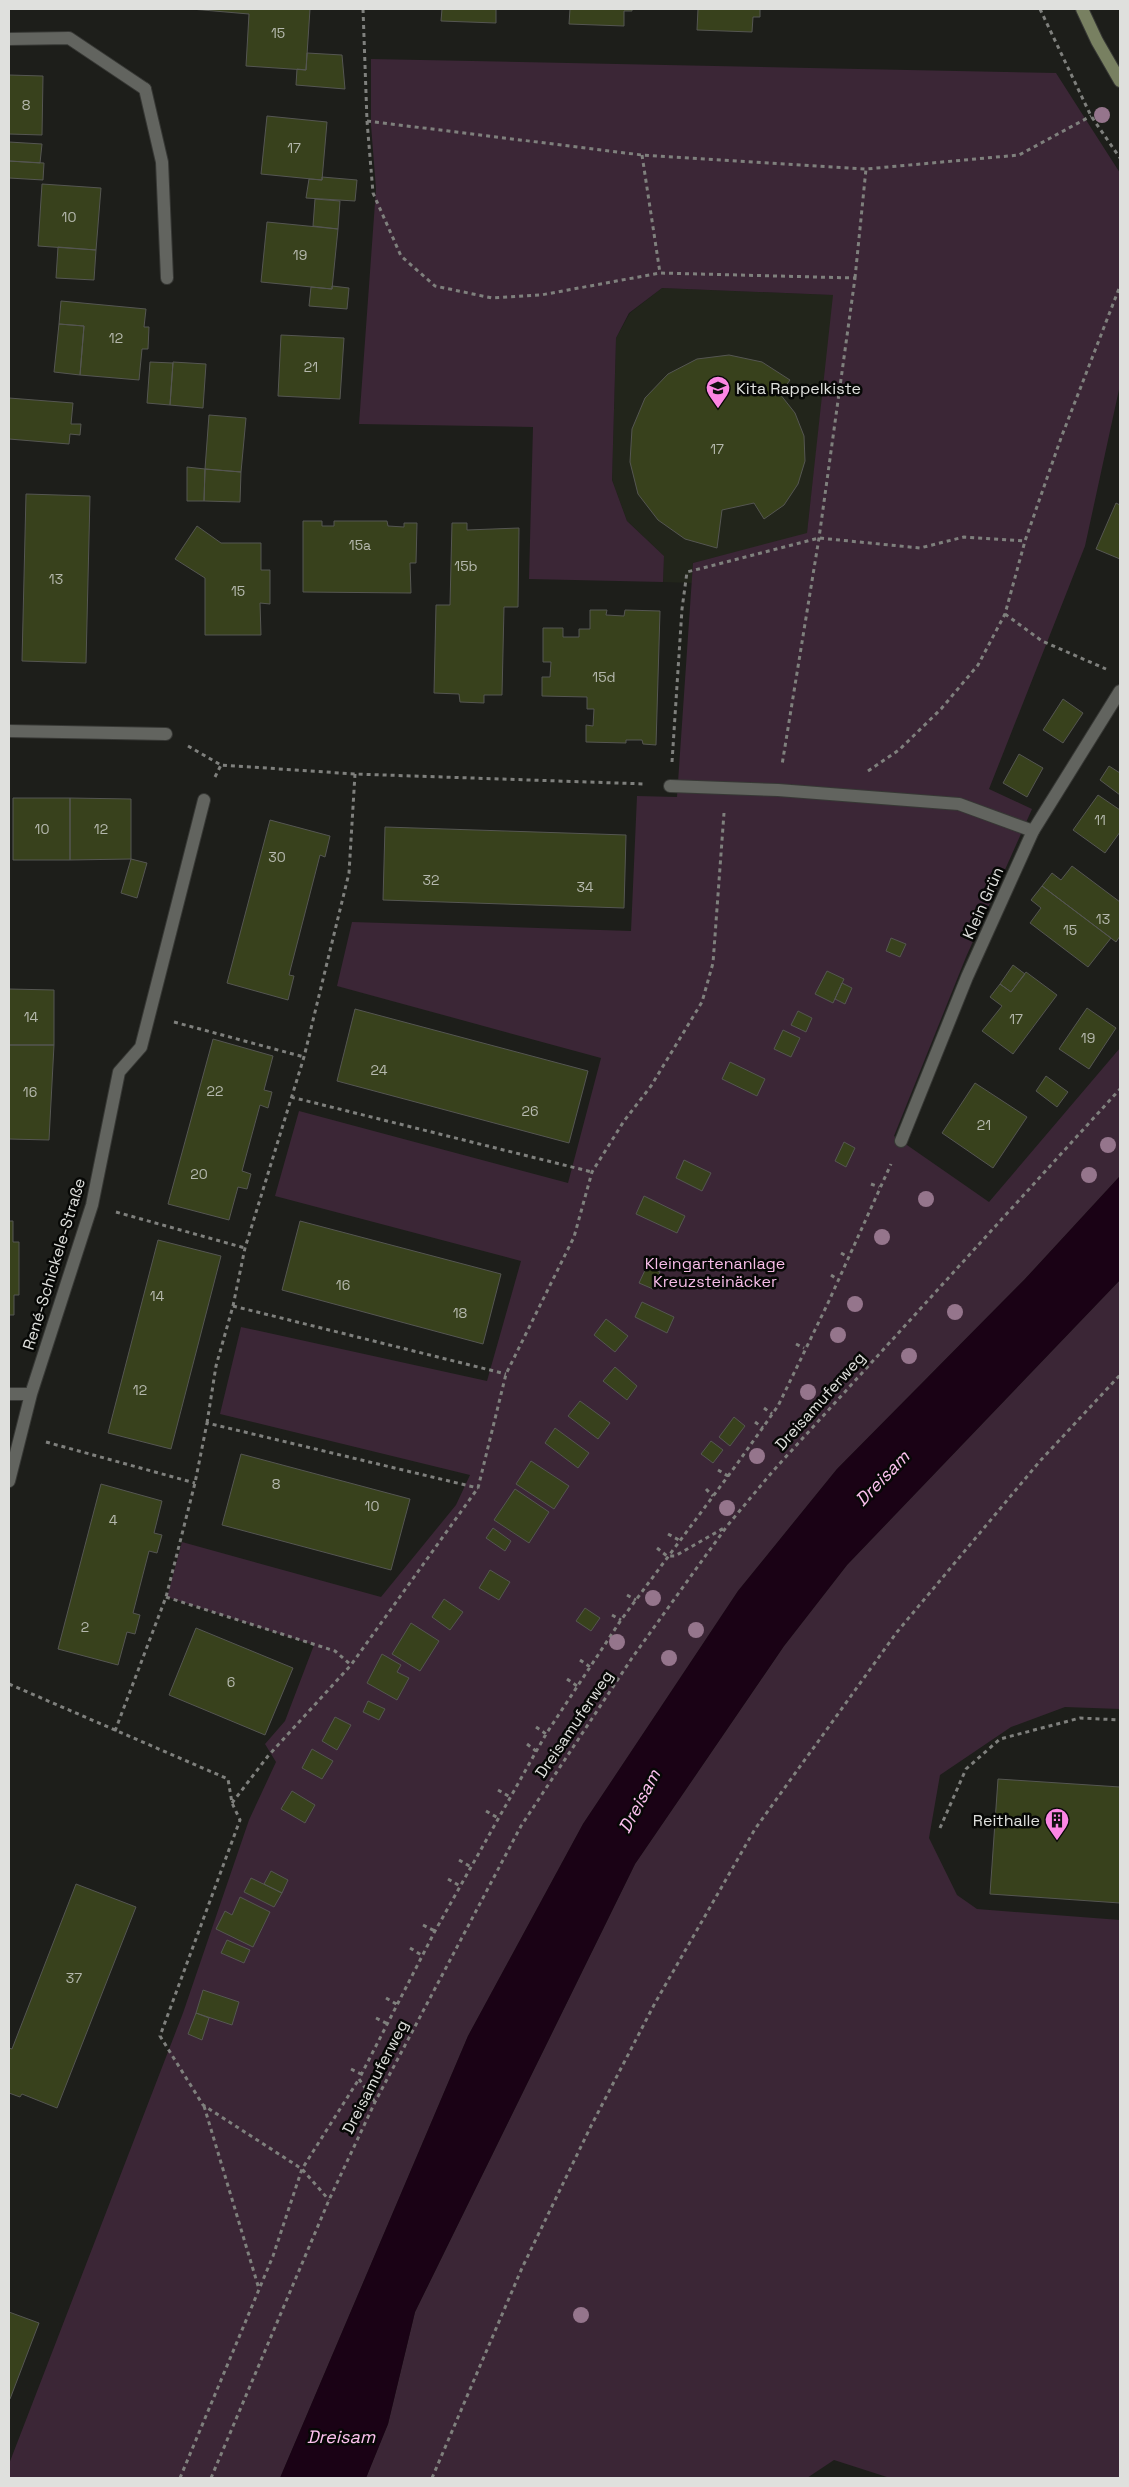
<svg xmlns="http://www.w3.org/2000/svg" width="1129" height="2487" font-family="'Space Grotesk',sans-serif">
<rect width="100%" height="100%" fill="#1d1e1a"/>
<path fill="#22251b" d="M662,288l172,7 -27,239 -114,29 -1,20 -29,-1 1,-26 -37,-35 -15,-41 4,-142 14,-25z"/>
<path fill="#3b2636" d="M371,59l685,14 64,100v212l-35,161 -96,243 43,20 -66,148 -72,179 95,66 131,-154v128l-95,103 -188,190 -99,122 -155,233 -115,212 -188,442h-271v-14l174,-451 66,-193 27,-58 -11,-18 20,-23 29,-76 -147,-48 15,-55 199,55 75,-92 14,-30 -250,-61 21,-87 246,54 34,-120 -246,-65 24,-85 269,72 33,-125 -264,-72 15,-64 279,9 6,-135 40,1 16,-234 114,-30 26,-238 -171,-7 -33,25 -13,25 -4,142 15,41 37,35 -1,26 -134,-3 4,-152 -174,-3 17,-235 -5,-64z
M1120,1280v429l-55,-2 -54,20 -71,48 -11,63 28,57 20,14 143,11v558h-230l-56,-18 -27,18h-441l22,-54 27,-112 220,-448 149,-218 63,-81z"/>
<path fill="#1a0215" d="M1120,1176v104l-273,285 -63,81 -149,218 -220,448 -27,112 -22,54h-86l188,-442 115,-212 155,-233 99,-122 188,-190z"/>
<path fill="#38411c" stroke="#555652" d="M191,9h119l-4,61 -60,-4 3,-52z
M442,9h54v14l-55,-2z
M570,9h62v2h-8v15l-55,-2z
M698,9h62v8h-7l-1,15 -55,-2z
M307,53l35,2 3,34 -49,-4 1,-16 9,1z
M9,75l34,1 -1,59 -33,-1z
M267,116l60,6 -5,58 -61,-6z
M9,142l33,2 -2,19 -31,-2z
M9,161l35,2 -1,17 -34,-2z
M322,177l35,3 -2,21 -49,-3 3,-19 13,1z
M42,184l59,4 -5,62 -58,-4z
M315,199l25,2 -2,28 -25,-3z
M267,222l71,7 -6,60 -71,-7z
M58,247l38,3 -2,30 -38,-2z
M332,286l17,2 -2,21 -38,-3 2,-19 21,2z
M61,301l85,8 -2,18h5l-1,22h-6l-3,31 -59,-5 4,-49 -25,-2z
M59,324l25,2 -4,49 -26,-3z
M281,335l63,3 -4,61 -62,-3z
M729,355l33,7 28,18 -10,14 15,19 9,23 1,25 -7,23 -14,21 -20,14 -10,-16 -32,7 -5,38 -32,-9 -27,-19 -20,-26 -8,-32 2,-33 13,-31 23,-24 29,-15z
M150,362l23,1 -3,42 -23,-2z
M173,362l33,2 -3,44 -33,-3z
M9,398l64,5 -2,21h10l-1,11 -10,-1 -1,10 -60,-5z
M209,415l37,3 -5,54 -36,-3z
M187,467l18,2 -1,32h-17z
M205,469l36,3 -1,30 -36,-1z
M26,494l64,2 -4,167 -64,-2z
M1116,503l4,2v54l-24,-10z
M303,521h19v5h12v-5h53l1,5 16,1v-4h13l-1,40h-6l1,30 -108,-1z
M452,523h15v7l52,-2 -1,79h-14l-2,88h-18v8l-24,-1 -1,-8 -25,-1 2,-88h14z
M197,526l24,17h40v27h9v34l-10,-1 1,32h-56v-57l-30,-19z
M590,610h17l-1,5 18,1 1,-6 35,1 -4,134 -13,-1 -1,-4h-16v3l-40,-1v-17l7,1 1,-17h-7v-12l-45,-1v-19h8l1,-15h-8v-34h20v9h16v-8h11z
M1063,699l20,14 -20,30 -20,-13z
M1019,754l24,14 -16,29 -24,-14z
M1109,766l11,7v22l-20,-15z
M1098,795l22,15v22l-15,21 -32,-23z
M13,798h57v62h-57z
M70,798l61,1v60l-61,1z
M270,820l60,16 -5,21 -5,-2 -31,120 5,1 -6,24 -61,-17z
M385,827l241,8 -2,73 -241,-8z
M131,859l16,4 -10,35 -16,-5z
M1072,866l48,36v34l-4,6 -74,-56 10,-13 9,7z
M1042,886l69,52 -23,29 -58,-44 11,-15 -10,-8z
M891,938l15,6 -6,13 -14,-6z
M1013,965l12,9 -14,18 -11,-8z
M827,971l17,8 -11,24 -18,-9z
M1026,972l31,23 -44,59 -31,-23 20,-25 -12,-9 10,-13 11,8z
M842,983l10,5 -7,16 -10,-5z
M9,989l45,1v55h-45z
M1087,1008l29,20 -27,41 -30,-20z
M355,1009l233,62 -19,72 -232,-62z
M798,1011l14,7 -6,14 -15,-7z
M783,1030l17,8 -9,19 -17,-8z
M213,1039l60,17 -9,34 8,2 -4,16 -8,-3 -18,66 9,3 -4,15 -9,-2 -9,33 -61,-16z
M9,1045h45l-5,95 -40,-1z
M730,1062l35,17 -8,17 -35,-17z
M1046,1076l22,16 -11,15 -21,-16z
M975,1083l52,34 -34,51 -51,-35z
M844,1142l11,6 -9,19 -11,-6z
M684,1160l27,13 -9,18 -26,-13z
M644,1196l41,20 -8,17 -41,-19z
M9,1221h4v21h6v53h-5v20h-5z
M300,1221l201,53 -18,70 -201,-54z
M158,1240l63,16 -50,193 -63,-16z
M647,1266l13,6 -7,17 -14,-6z
M642,1302l32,15 -7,16 -32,-16z
M606,1319l22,17 -13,16 -21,-17z
M615,1367l22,19 -10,14 -24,-19z
M580,1401l30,22 -12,16 -30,-23z
M734,1417l11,9 -15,20 -11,-9z
M555,1428l34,25 -11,15 -33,-25z
M711,1441l12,9 -10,13 -12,-9z
M241,1454l169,45 -19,71 -169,-45z
M531,1461l38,25 -15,23 -38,-25z
M101,1484l61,17 -8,32 8,2 -5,18 -8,-2 -16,62 7,2 -5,19 -8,-2 -9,33 -60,-16z
M515,1489l34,23 -20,31 -35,-23z
M493,1528l18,13 -6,10 -19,-13z
M490,1570l20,12 -11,18 -20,-12z
M444,1599l19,13 -13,18 -18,-13z
M585,1608l15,10 -9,13 -15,-10z
M411,1623l28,18 -19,30 -28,-17z
M196,1628l97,40 -28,67 -96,-40z
M382,1654l19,11 -4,7 12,6 -12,22 -30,-17z
M368,1701l17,8 -6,11 -16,-8z
M335,1717l16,8 -14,25 -15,-9z
M312,1749l21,12 -11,18 -20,-11z
M998,1779l122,8v116l-130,-9z
M292,1791l23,14 -10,18 -24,-14z
M271,1871l17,9 -6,13 -18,-9z
M251,1878l31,15 -8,14 -30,-15z
M76,1884l60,23 -79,201 -35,-14 -2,3 -11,-4v-45l3,1z
M240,1897l30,15 -17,35 -37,-18 9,-18 7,4z
M227,1940l23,10 -6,13 -23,-10z
M203,1990l36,12 -7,23 -36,-12z
M196,2013l13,5 -7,22 -14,-6z
M9,2312l30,11 -29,76 -1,-1z"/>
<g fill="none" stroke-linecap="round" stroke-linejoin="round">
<defs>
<path id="lane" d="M145,89l17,73 5,116
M670,786l108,4 181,14 74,27"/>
<path id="street" d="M9,39l60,-1 76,51
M9,731l157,3
M901,1141l66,-164 66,-146 87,-140
M9,1394h22
M9,1481l22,-87 61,-189 27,-133 22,-25 63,-247"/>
<path id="secondary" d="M1082,9l15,32 23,40"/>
</defs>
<use href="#lane" stroke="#373835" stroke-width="14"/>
<use href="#street" stroke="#373835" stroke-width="14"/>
<use href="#secondary" stroke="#373835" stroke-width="14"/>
<path stroke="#7f807d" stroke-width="3" stroke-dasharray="4 4" stroke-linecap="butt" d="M363,9l4,112 6,72 28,63 34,30 57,12 49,-3 119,-22 195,5 -36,260 -37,227
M1040,9l51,107 29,42
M367,121l275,34 224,14 153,-14 72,-39
M642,155l18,118
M855,278l11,-109
M1005,614l37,27 64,28
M188,746l33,19 134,9 291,10
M672,762l10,-153 5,-37 132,-34 101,10 44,-11 61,4
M868,771l31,-21 42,-41 37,-44 27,-51 20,-73 36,-103 59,-152
M215,777l6,-12
M174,1022l130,35
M291,1097l301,75
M871,1184l8,3
M116,1212l129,36
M841,1253l7,4
M831,1275l7,5
M233,1306l273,68
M796,1344l8,4
M764,1408l8,6
M755,1422l8,6
M207,1423l9,-57 17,-60 12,-58 59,-191 45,-184 6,-99
M46,1442l149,41
M718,1470l10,6
M706,1489l7,7
M668,1534l11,6
M657,1548l10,8h8l49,-28
M627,1595l9,5
M166,1597l169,54 16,14
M612,1615l9,5
M580,1660l10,7
M567,1679l10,7
M9,1684l219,95 4,24 8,17 -80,216 43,69 99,64 27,31
M536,1727l10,7
M115,1731l51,-134 29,-114 12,-60 271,65
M527,1744l9,7
M498,1790l12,7
M232,1803l36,-47 83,-91 127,-177 28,-114 68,-137 18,-65 32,-51 27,-35 51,-84 11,-39 11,-150
M486,1811l12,7
M940,1828l26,-59 34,-30 80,-21 40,2
M459,1860l12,7
M448,1879l12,7
M423,1925l12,6
M410,1948l13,8
M386,1998l12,7
M376,2018l12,6
M351,2069l10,5
M375,2102l-16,-23 76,-148 111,-197 75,-114 116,-156 41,-58 50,-103 63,-139
M204,2106l55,183
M180,2478l93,-222 29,-87 57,-90
M211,2478l118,-278 46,-98 146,-276 111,-168 95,-132 46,-55 347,-382
M432,2478l90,-210 69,-142 64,-123 100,-174 142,-197 143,-171 80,-86"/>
<use href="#lane" stroke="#62645f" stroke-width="12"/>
<use href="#street" stroke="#62645f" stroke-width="12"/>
<use href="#secondary" stroke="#788061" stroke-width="12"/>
</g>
<g fill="#95758c">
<circle cx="1102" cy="115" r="8"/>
<circle cx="1108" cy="1145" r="8"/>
<circle cx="1089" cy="1175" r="8"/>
<circle cx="926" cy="1199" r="8"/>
<circle cx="882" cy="1237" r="8"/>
<circle cx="855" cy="1304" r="8"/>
<circle cx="955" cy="1312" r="8"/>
<circle cx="838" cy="1335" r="8"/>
<circle cx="909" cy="1356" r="8"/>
<circle cx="808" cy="1392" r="8"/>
<circle cx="757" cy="1456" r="8"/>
<circle cx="727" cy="1508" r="8"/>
<circle cx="653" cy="1598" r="8"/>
<circle cx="696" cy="1630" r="8"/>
<circle cx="617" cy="1642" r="8"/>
<circle cx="669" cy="1658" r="8"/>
<circle cx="581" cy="2315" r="8"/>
</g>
<defs>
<symbol id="school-pin" viewBox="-11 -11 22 30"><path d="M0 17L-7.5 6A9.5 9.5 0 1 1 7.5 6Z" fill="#fc86e4" stroke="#070806"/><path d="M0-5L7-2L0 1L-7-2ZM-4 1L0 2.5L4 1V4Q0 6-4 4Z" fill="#111"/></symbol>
<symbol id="building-pin" viewBox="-11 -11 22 30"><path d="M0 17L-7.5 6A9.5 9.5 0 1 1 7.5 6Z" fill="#fc86e4" stroke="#070806"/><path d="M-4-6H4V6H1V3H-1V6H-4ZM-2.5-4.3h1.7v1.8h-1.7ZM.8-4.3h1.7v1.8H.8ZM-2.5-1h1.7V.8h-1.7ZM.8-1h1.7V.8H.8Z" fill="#111"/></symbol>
</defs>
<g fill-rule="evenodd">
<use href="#school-pin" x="704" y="374" width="28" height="38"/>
<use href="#building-pin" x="1043" y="1806" width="28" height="38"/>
</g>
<g text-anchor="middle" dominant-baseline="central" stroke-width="5" stroke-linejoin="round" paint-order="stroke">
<g font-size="14" fill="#b5b8ad">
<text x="278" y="33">15</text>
<text x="26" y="105">8</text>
<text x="294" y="148">17</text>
<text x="69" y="217">10</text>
<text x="300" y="255">19</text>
<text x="116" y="338">12</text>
<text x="311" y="367">21</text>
<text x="717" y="449">17</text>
<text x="360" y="545">15a</text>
<text x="466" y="566">15b</text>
<text x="56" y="579">13</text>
<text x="238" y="591">15</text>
<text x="604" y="677">15d</text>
<text x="1100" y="820">11</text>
<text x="42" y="829">10</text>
<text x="101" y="829">12</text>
<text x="277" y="857">30</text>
<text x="431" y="880">32</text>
<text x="585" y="887">34</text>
<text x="1103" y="919">13</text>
<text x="1070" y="930">15</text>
<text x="31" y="1017">14</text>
<text x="1016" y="1019">17</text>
<text x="1088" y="1038">19</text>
<text x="379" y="1070">24</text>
<text x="215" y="1091">22</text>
<text x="30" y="1092">16</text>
<text x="530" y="1111">26</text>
<text x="984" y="1125">21</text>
<text x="199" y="1174">20</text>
<text x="343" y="1285">16</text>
<text x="157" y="1296">14</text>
<text x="460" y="1313">18</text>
<text x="140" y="1390">12</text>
<text x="276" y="1484">8</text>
<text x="372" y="1506">10</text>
<text x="113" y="1520">4</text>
<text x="85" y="1627">2</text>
<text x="231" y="1682">6</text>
<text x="74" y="1978">37</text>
</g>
<g font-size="16" fill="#dfe0dd" stroke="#070806" text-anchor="start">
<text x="736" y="388">Kita Rappelkiste</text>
<text x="1040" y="1820" text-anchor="end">Reithalle</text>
</g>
<g font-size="16" fill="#dfe0dd" stroke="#070806">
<text transform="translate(983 903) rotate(-66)">Klein Grün</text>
<text transform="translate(54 1264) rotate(-73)">René-Schickele-Straße</text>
<text transform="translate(820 1401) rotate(-48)">Dreisamuferweg</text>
<text transform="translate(574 1724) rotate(-56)">Dreisamuferweg</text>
<text transform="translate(375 2077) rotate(-63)">Dreisamuferweg</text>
</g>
<g font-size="16" fill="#f8bde9" stroke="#070806">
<text x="715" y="1263">Kleingartenanlage<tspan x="715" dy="18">Kreuzsteinäcker</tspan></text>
</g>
<g font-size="18" font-style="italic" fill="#fcc1ee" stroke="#070806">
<text transform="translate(882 1478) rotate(-46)">Dreisam</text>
<text transform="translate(639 1801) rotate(-62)">Dreisam</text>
<text x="341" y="2436">Dreisam</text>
</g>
</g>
<rect width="1129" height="2487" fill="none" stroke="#dfe0dd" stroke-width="20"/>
</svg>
